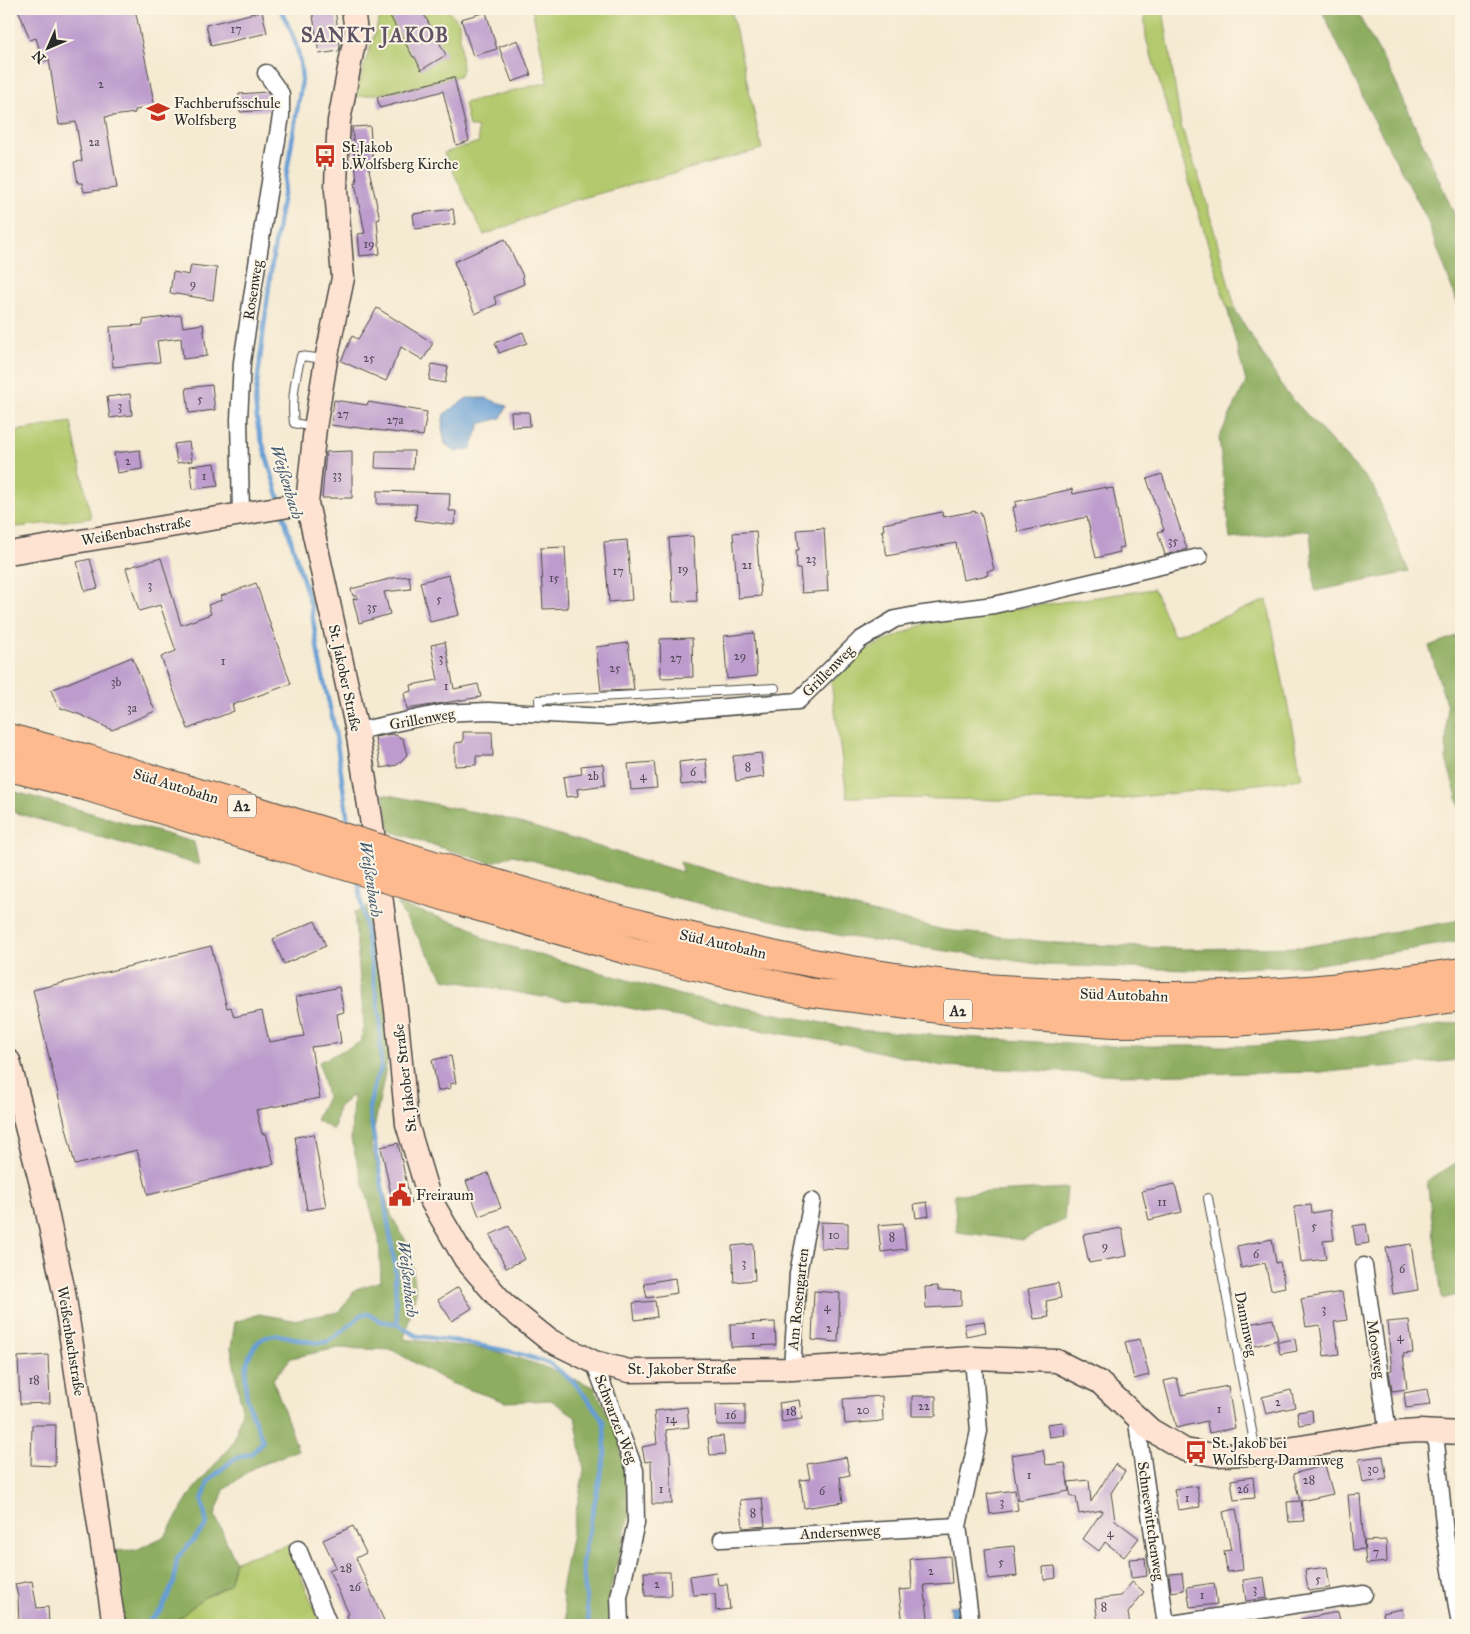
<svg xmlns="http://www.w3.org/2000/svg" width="1470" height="1634" font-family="'IM FELL Great Primer',serif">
<rect width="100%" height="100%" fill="#fcf5e5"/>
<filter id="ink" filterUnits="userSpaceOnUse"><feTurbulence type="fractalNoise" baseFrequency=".02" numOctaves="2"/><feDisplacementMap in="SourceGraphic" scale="10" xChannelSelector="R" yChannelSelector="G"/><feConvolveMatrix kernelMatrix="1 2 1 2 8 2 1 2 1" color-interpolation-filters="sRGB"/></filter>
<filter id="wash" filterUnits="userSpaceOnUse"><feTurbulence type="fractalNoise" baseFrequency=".0096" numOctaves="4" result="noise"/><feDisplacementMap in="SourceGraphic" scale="20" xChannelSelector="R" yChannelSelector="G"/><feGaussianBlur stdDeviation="1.12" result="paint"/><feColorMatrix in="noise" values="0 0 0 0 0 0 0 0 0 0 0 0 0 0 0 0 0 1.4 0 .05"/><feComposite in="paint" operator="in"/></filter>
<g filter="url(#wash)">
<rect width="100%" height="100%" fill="#f5ead2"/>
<path fill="#b3c96d" stroke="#6f7a4c" d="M415,9h32l12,13 3,49 -3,5 -5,1 -55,14 -45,6 26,-80z
M532,9h199l31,140 -194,53 -84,33 -40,-82 35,-11 -2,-15h-8l-5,-24 84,-21z
M1144,9h19l18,117 22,64 33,121 -9,-3 -81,-270z
M71,422l20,96 -82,10v-96z
M1154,589l20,47 93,-36 35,179 -207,23 -248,-5 -16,-115 24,-28 79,-34z
M288,1545l33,80h-150l32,-27 26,-13 6,-24z"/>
<path fill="#8ead60" stroke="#5c6c46" d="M1321,9h34l39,70 67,150v84l-35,-96 -55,-103z
M1227,308l9,3 49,80 88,95 36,86 -94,19 -5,-61 -80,9 -11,-101 27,-56z
M1461,634v177l-15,-52 1,-52 -18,-61z
M9,790l185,52 5,23 -190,-54z
M383,794l117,23 182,55 -2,-10 68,19 196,49 112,13 130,6 117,-2 158,-27v21l-148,24 -126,5 -142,-5 -203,-29 -218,-50 -111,-31 -23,8 -100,-32z
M377,904l13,142 -19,99 20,70 19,33 6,44 -12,47 88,11 50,16 52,21 25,50 11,75 -22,87 2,26h-42l-7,-35 23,-120 -9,-54 -24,-16 -45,2 -56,-19 -58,-33 -54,-2 -47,10 -18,21 25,71 -45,18 -29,22 -9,25 20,46 -6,24 -26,13 -32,27h-50l-11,-74 26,-1 29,-14 28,-46 40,-47 9,-32 -11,-63 4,-26 24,-8 34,6 46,-8 17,-23 25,-8 -2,-43 -28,-98 2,-45 -15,12 -4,23 -18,-10 11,-23 -8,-35 42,-20 3,-17 -10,-113z
M397,904l76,24 11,11 196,56 178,35 239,16h156l128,-12 80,-12v38l-135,12 -203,3 -181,-9 -97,-22 -197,-32 -51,-11 -38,-1 -115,-21z
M1461,1158v136l-19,5 -15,-118 32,-20z
M1067,1188l-3,32 -42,20 -65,-8 -3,-38z"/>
<path fill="#659dd4" stroke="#486480" d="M467,398h19l21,8 -6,12 -21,6 -9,25 -15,3 -11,-8 -3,-16 2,-14z
M959,1605l4,19 -11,1 -3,-19z"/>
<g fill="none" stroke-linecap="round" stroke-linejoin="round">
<path stroke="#659dd4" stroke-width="4.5" d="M280,502l-22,-74 -3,-27 17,-139 30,-182c-2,-30 -8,-45 -22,-71
M283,514l28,92 8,53 16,71 14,99
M358,881l22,138 1,50 -6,13 -6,26 26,157 1,44 2,15 8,6 11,6 39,5 57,11 36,11 24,18 22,28 9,14 1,31 -23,108 7,63
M145,1625l17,-16 12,-27 3,-24 30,-33 -5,-25 7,-20 25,-21 18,-6 11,-12c-5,-14 -13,-29 -16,-43 -4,-23 -2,-59 27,-63 15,-1 33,10 52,7 8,-2 29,-22 36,-28h7l11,7 18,3"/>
</g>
<g id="blocks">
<path fill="#bd9ccd" d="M18,9h117l20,98 -20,3v3l-30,4 12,71 -33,4 -2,-9h-4l-4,-21 8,-1 -6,-39 -17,3 -10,-66 -6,3 -7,-24 -6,2z
M312,9h23l5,37 -1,5 -20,3z
M386,9h35l25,46 -25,15 -6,-13h-2z
M262,11l5,22 -56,13 -5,-21z
M486,12l11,37 -24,7 -12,-37z
M518,40l13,35 -19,7 -13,-35z
M454,77l15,64 -13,4 -13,-54 -63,17 -3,-11z
M267,92l4,5v13l-31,2 -1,-18z
M370,126l3,38 -5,1 12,54 -3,1 3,34 -20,2 -2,-22 7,-1 -10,-50h2l-5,-56z
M453,209l2,15 -40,5 -2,-15z
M505,239l17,35 2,10 -30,13 3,7 -22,10 -21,-52z
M191,265l26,3 -4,32 -43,-7 3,-21 16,3z
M377,308l56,35 -10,17 -22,-13 -15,34 -45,-20 11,-25 6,3z
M181,315l2,12 20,-3 4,32 -24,3 -2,-21 -24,3 3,21 -47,5 -3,-40 33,-2v-5z
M523,332l4,11 -28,10 -4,-10z
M432,364l16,3 -3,16 -16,-3z
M212,385l3,25 -26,3 -3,-25z
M130,394l2,21 -22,3 -3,-21z
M334,400l33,5 1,-3 59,10 -4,24 -71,-9v1l-21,-3z
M511,412h18l1,14 -18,1z
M189,442l3,19 -15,2 -3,-19z
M140,450l2,19 -25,4 -3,-20z
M352,451v47h-30l4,-46z
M376,451h38l-1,18 -38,-1z
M215,463l3,23 -25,3 -3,-23z
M1162,474l25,75 -22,6 -7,-23 6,-2 -17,-51z
M1106,487v2l7,-1 11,59 -5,1 1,4 -24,6 -9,-41 -69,15 -5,-25h3l-1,-5 57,-13 1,5z
M377,491l73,2 -1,18h7l-2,14 -39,-5 2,-16h-40z
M975,511v2l6,-1 13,58 -7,1 1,4 -25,5 -7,-37 -69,13 -5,-26h2l-1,-6 59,-12 1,5z
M824,528l4,63 -26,2 -2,-24h-3l-1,-19h3l-2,-20z
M756,531l5,65 -23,2 -5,-65z
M693,536l4,65 -24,1 -4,-64z
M627,540l5,60 -23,2 -5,-60z
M565,547l3,61 -25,1 -3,-61z
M161,558l20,67 30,-11 -3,-9 14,-5 -1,-4 35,-13 35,101 -59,21 2,6 -46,18 -27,-72 15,-6 -16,-46 -21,6 -13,-43z
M90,559l8,29 -13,3 -8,-29z
M449,575l10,40 -29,7 -10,-40z
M409,576l2,13 -27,3 6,22 -31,9 -6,-24 5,-1 -1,-2h-4l-2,-7 42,-11z
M754,633l3,43 -30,3 -3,-43z
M692,638l1,39 -32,1 -1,-39z
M445,642l9,47 24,-5 3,13 -74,12 -3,-16 8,-2 -1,-6 27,-5 -7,-35z
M628,643l6,47 -33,1 -5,-44z
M132,657l23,54 -43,19 -31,-15 -23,-8 -7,-17z
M463,732h29l1,24h-17v9l-21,1v-23l8,-1z
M393,734l10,5 4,16 -10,10 -16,3 -6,-31z
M761,753l3,24 -28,4 -3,-25z
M706,759l2,23 -27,3 -2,-23z
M654,762l3,26 -26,2 -3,-26z
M603,764l2,21 -28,4 1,7 -12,1 -3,-20 19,-3 -1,-8z
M315,921l11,25 -42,18 -11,-25z
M211,946l16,62 4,-1 3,10 28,-6 7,31 35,-6 -8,-39 43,-10 5,25 -7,2 4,29 -30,4 9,51 -64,12 6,24 4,-1 8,31 -126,31 -11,-45 -62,15 -42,-175z
M451,1056l5,27 -6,1 1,4 -13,3 -6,-31z
M314,1134l12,73 -19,3 -12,-73z
M398,1143l13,61 -17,4 -13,-61z
M488,1173l13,35 -22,8 -13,-35z
M1175,1184l7,28 -33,8 -7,-29z
M927,1202l2,14 -13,2 -2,-14z
M1311,1205l1,8 18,-3 4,30 -11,1 3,18 -25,3 -7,-55z
M821,1222l27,1v26l-27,-1z
M903,1223l3,26 -25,3 -3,-27z
M1366,1224l3,19 -13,2 -3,-19z
M509,1226l16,33 -19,9 -16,-33z
M1122,1228l5,28 -38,7 -6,-28z
M1272,1239l4,24 4,-1 5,25 -14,3 -6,-27 -24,5 -4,-22z
M753,1244l2,36 -21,2 -2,-36z
M1411,1244l7,46 -25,4 -7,-46z
M675,1278l2,15 -30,5 -3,-15z
M1058,1283l3,15 -15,3 3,16 -15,2 -6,-30z
M938,1286v4l23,1v15l-35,2 -1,-21z
M458,1287l14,21 -20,13 -14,-21z
M814,1291l26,2 -2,49 -26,-2z
M1342,1292l5,28 -13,2 5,32 -15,2 -4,-31 -14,2 -5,-28z
M655,1301l2,16 -22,3 -2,-17z
M1273,1319l5,21 -24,6 -5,-22z
M1409,1320l4,33 -10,1 4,35 -15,2 -3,-20 3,-1 -5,-48z
M984,1321l2,11 -20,4 -2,-12z
M775,1322l1,23 -45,2 -1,-23z
M1140,1339l9,36 -15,4 -9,-37z
M1295,1339l2,12 -17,3 -3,-12z
M48,1355l2,48 -30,1 -2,-47z
M1177,1378l4,17 47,-9 7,42 -26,5 -2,-12 -31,7 -12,-47z
M1427,1389l3,16 -24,3 -2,-15z
M1291,1390l4,17 -29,7 -4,-17z
M882,1396l1,25 -38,3 -2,-25z
M912,1396h24v20h-24z
M799,1400l3,19 -20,3 -3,-19z
M745,1404v21h-28l-1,-20z
M687,1407l2,20 -23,3 4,25 2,49h-20l-1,-43 -6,1 -3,-15 15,-3 -3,-33z
M1312,1410l1,13 -14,2 -2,-13z
M1063,1422l2,13 -16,2 -2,-13z
M32,1425h24l-1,41 -24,-1z
M723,1436l2,18 -15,1 -2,-17z
M1043,1450l3,15 19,-2 4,28 -50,9 -8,-45z
M1383,1456l4,23 -24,4 -4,-24z
M846,1457l4,18 -10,2 3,25 -39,6 -4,-28 10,-1 -3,-15z
M1115,1464l10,7 -14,22 4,27 24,18 -15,19 -19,-15 -6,9 -16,-12 20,-29 -24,4 -3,-17h-5l-3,-15 21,-2 2,22z
M1325,1465l8,29 -32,7 3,20 -15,1 -2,-20 13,-1 -7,-27z
M1253,1477l2,21 -21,2 -3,-20z
M1197,1486l3,21 -22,3 -4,-21z
M1015,1490l3,20 -28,4 -3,-20z
M1360,1494l4,55 -11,1 -5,-55z
M762,1498l3,28 -22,2 -3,-28z
M1236,1509l4,20h-1l4,41 -16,2 -3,-21 7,-1 -8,-38z
M353,1526l13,27 -10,5 30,67h-35l-4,-10 2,-1 -20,-44 7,-3 -13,-27z
M1386,1540l1,22 -21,2 -2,-23z
M1014,1546l3,30 -29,3 -3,-30z
M950,1556l2,27 -28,2 5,40h-26l-4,-35 13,-1 -2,-30z
M1145,1558l2,18 -16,2 -2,-19z
M1055,1566l1,12 -12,2 -1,-13z
M1327,1567l3,21 -22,3 -3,-21z
M644,1572h26l1,24h-26z
M716,1572l2,13 9,-1 3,25 -14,2 -1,-17 -22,1 -3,-19z
M1182,1573l2,17 -13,2 -2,-18z
M1264,1577l3,21 -21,3 -3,-21z
M32,1581l5,27 11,-1 1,18h-30l-1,-28 -3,-13z
M1132,1582l12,10 -16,21 2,12h-32l-3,-26 26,-3z
M1214,1583l3,21 -27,3 -3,-20z
M1402,1609l3,16h-21l-2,-12z
M1338,1612l3,13h-40v-6z"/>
</g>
</g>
<g filter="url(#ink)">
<use href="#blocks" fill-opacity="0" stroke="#494844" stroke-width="1"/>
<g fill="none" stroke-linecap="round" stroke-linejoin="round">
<defs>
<path id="service" d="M313,427l-19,-4c-3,-23 1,-45 7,-67l23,3
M540,714l-1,-14 236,-12
M1208,1198l48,254"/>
<path id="minor" d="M241,514l-2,-95 3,-57 25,-162 14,-84v-22l-15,-21
M357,731l85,-18 46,-2 119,6 191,-16 62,-61 35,-21 21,-4 78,-10 205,-48
M1364,1266l24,167
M594,1362l41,108 1,53 -17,74 1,28
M792,1369l6,-96 14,-72
M1136,1416l30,209
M1435,1432l10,102 15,91
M722,1539l236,-13
M298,1549l31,76
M971,1625l-13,-99 21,-95 -6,-73
M1166,1625l198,-31"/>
<path id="secondary" d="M353,9l3,23 -17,89 -2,33 -1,36 7,88 -17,82 -11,68 -8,75 50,228 14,87 25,192 11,114 22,73 36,62 39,45 45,36 45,22 35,9 163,-2 181,-11 84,3 42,21 52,48 34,20 29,5 43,-1 131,-21 31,-2 42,2
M9,553l298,-50
M9,1061l32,123 23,108 50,333"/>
<path id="motorway" d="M473,877c57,16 113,33 170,48 106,27 213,49 321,61 25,3 51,4 76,5 43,3 87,5 130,5 98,0 195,-10 291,-24
M466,903l168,49 173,40 156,20 151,11 120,-1 119,-9 108,-16"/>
</defs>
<use href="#service" stroke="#494844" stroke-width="10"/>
<use href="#minor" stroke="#494844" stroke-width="19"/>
<use href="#secondary" stroke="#494844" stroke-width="25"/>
<use href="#motorway" stroke="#494844" stroke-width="30"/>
<use href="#service" stroke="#fff" stroke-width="8"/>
<use href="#minor" stroke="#fff" stroke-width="16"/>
<use href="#secondary" stroke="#fee3d2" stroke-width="22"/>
<use href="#motorway" stroke="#fcba8e" stroke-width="28"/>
<defs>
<path id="motorway-bridge" d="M9,738l79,21 385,118
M9,767l79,20 378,116"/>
</defs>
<use href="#motorway-bridge" stroke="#494844" stroke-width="30" stroke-linecap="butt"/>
<use href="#motorway-bridge" stroke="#fcba8e" stroke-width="28"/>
</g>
</g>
<defs>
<symbol id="school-bare" viewBox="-9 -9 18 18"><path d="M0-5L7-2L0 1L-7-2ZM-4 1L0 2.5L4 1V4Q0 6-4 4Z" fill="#c8321e" stroke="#fcf5e5" stroke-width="2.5" paint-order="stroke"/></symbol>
<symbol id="bus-bare" viewBox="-9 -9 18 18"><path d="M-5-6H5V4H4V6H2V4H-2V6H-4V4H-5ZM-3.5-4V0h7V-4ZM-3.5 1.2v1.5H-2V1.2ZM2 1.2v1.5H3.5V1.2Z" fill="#c8321e" stroke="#fcf5e5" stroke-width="2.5" paint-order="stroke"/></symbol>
<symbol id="civic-bare" viewBox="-9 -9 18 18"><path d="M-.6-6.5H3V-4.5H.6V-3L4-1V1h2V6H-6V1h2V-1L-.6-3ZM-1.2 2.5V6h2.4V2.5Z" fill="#c8321e" stroke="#fcf5e5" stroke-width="2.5" paint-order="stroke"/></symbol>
</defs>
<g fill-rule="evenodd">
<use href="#school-bare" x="142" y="96" width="32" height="32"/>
<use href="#bus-bare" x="309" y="140" width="32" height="32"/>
<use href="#civic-bare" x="384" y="1179" width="32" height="32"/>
<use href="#bus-bare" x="1180" y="1436" width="32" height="32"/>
</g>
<g text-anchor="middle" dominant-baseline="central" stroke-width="4" stroke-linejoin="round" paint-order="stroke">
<g font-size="12" fill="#504754">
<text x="236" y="29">17</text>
<text x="101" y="84">2</text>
<text x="94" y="142">2a</text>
<text x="369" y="244">19</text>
<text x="193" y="284">9</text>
<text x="369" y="358">25</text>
<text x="200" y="399">5</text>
<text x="120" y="406">3</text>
<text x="343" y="414">27</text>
<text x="395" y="420">27a</text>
<text x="128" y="461">2</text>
<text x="337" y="475">33</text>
<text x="204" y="476">1</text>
<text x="1173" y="541">35</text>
<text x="811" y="559">23</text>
<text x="747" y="565">21</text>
<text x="683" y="569">19</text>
<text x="618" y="571">17</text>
<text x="554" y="578">15</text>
<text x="150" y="585">3</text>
<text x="439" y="599">5</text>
<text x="372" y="607">35</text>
<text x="740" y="656">29</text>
<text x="441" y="658">3</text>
<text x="676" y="658">27</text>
<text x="223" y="661">1</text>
<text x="615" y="668">25</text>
<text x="116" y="682">3b</text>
<text x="446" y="686">1</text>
<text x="132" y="708">3a</text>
<text x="748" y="767">8</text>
<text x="693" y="772">6</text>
<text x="593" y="776">2b</text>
<text x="643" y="776">4</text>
<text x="1162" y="1202">11</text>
<text x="1314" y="1226">5</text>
<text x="834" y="1235">10</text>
<text x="892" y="1237">8</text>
<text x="1105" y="1246">9</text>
<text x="1256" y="1254">6</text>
<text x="744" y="1263">3</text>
<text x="1402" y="1269">6</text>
<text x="827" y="1307">4</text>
<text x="1324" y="1309">3</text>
<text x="829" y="1328">2</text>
<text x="753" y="1335">1</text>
<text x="1400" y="1337">4</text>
<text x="34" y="1380">18</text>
<text x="1278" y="1402">2</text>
<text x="924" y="1406">22</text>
<text x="1219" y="1409">1</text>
<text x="863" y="1410">20</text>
<text x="791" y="1411">18</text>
<text x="731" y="1415">16</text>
<text x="671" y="1419">14</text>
<text x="1373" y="1469">30</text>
<text x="1029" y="1475">1</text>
<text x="1309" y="1480">28</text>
<text x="661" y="1489">1</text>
<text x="1243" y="1489">26</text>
<text x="822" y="1491">6</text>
<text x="1187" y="1498">1</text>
<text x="1002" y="1502">3</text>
<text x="753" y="1513">8</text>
<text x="1110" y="1533">4</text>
<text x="1376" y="1552">7</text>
<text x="1001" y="1562">5</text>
<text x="346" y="1568">28</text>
<text x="931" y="1571">2</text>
<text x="1318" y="1579">5</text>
<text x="657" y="1584">2</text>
<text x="355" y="1587">26</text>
<text x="1255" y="1589">3</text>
<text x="1202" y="1595">1</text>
<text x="1104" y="1607">8</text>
</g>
<g fill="#fcf5e5" stroke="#6a6863" stroke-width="1">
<rect x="228" y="794.5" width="28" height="23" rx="4"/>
<rect x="944" y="999.5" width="28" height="23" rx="4"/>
</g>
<g font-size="14" font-weight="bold" fill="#2b2b2b">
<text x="242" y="806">A2</text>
<text x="958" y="1011">A2</text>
</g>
<g font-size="15" fill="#2b2b2b" stroke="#fcf5e5" text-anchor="start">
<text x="174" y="103">Fachberufsschule<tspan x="174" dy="17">Wolfsberg</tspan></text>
<text x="342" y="147">St.Jakob<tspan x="342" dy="17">b.Wolfsberg Kirche</tspan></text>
<text x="416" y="1195">Freiraum</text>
<text x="1212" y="1443">St. Jakob bei<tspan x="1212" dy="17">Wolfsberg Dammweg</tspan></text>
</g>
<g font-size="15" fill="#2b2b2b" stroke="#fcf5e5">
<text transform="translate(253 290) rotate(-81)">Rosenweg</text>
<text transform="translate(136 531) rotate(-10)">Weißenbachstraße</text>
<text transform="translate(828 671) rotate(-45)">Grillenweg</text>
<text transform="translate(345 678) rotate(78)">St. Jakober Straße</text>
<text transform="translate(422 719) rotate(-10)">Grillenweg</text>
<text transform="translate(176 786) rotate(17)">Süd Autobahn</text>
<text transform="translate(723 944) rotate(13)">Süd Autobahn</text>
<text transform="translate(1124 995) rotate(2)">Süd Autobahn</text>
<text transform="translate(405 1078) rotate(-97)">St. Jakober Straße</text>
<text transform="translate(798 1299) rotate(-84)">Am Rosengarten</text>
<text transform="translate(1246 1324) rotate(79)">Dammweg</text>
<text transform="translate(71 1341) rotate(81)">Weißenbachstraße</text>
<text transform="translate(1376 1349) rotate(82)">Moosweg</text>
<text x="682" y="1369">St. Jakober Straße</text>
<text transform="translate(616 1419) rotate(69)">Schwarzer Weg</text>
<text transform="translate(1151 1521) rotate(82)">Schneewittchenweg</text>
<text transform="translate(840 1532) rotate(-3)">Andersenweg</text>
</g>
<g font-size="16" font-style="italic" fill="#42596f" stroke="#fcf5e5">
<text transform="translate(287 482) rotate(73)">Weißenbach</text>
<text transform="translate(371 879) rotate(81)">Weißenbach</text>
<text transform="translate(408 1279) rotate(83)">Weißenbach</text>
</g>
<g font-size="20" font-weight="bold" letter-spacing="1" fill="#5e5364" stroke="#fcf5e5">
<text x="375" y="35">SANKT JAKOB</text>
</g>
</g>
<rect width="1470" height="1634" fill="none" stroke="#fcf5e5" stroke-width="30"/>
<g transform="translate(48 48) rotate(225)" stroke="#fcf5e5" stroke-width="4" paint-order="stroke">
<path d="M0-4L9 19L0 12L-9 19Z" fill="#2b2b2b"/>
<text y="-8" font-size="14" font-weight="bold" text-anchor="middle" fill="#2b2b2b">N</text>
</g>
</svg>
